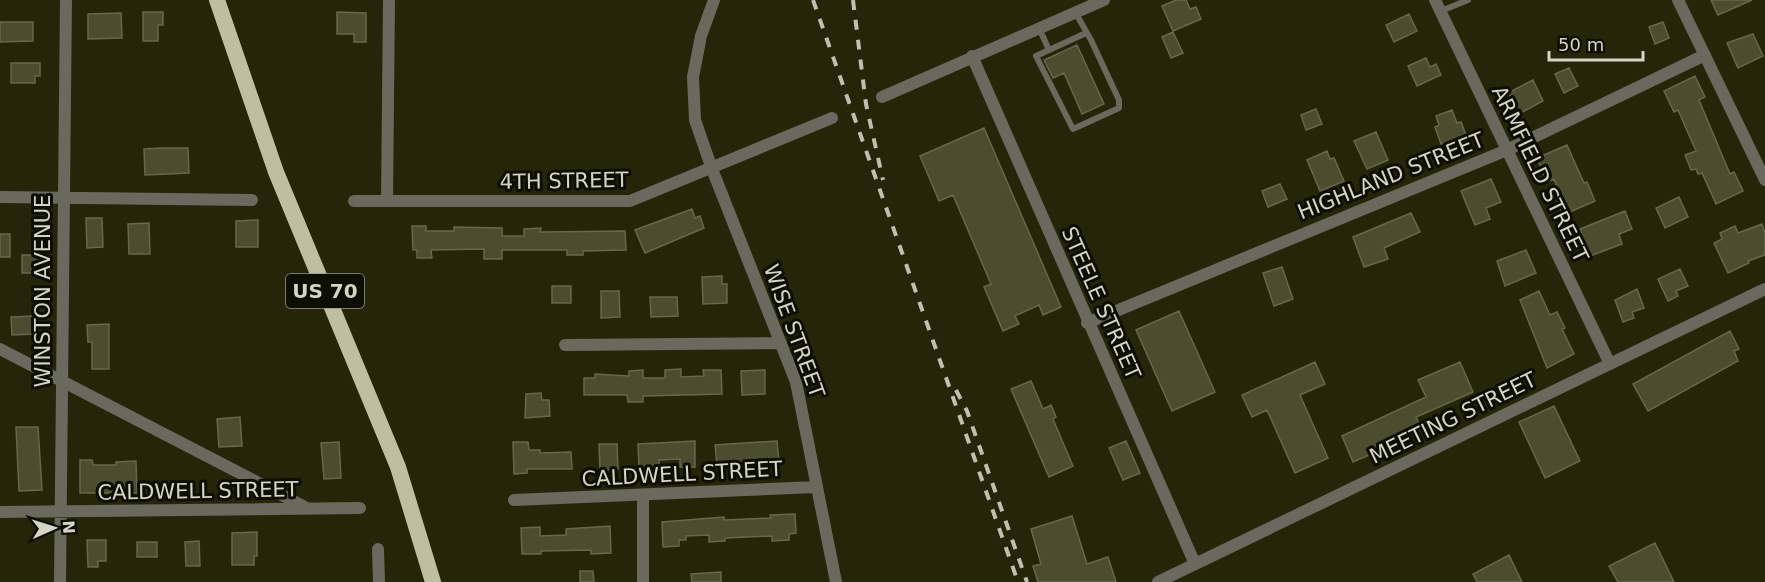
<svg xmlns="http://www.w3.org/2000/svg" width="1765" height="582" font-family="'DejaVu Sans',sans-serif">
<rect width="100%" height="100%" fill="#252509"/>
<path fill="#4c4d30" stroke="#67684b" stroke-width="1.5" d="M1176,0h10l4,9 6,-2 5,12 -28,12 -11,-25z
M1711,0h41l-34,15z
M143,12h20v13h-5v16h-15z
M337,12l29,1v29h-12v-8h-17z
M121,13l1,25 -34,1v-25z
M1409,14l8,17 -23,11 -8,-17z
M0,22h33v19l-33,1z
M1663,22l6,16 -14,6 -6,-17z
M1173,32l10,21 -12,5 -9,-21z
M1753,34l10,22 -25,12 -11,-25z
M1077,45l27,59 -22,10 -18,-41 -11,5 -9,-18z
M1426,58l4,9 6,-3 5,11 -24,11 -9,-20z
M11,63h29v13h-5v7h-24z
M1569,68l9,18 -14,7 -9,-19z
M1695,76l10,21 -6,3 31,74 4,-2 9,19 -27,13 -14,-31 -4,1 -2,-5 -5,1 -6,-15 11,-4 -18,-41 -4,2 -10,-21z
M1533,80l10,21 -28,15 -7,-13 4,-2 -4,-8z
M1316,109l6,15 -16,6 -5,-15z
M1452,110l5,13 4,-1 5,13 -25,9 -6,-17 4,-2 -3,-9z
M984,128l77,179 -18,8 -4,-10 -24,11 4,8 -16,7 -19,-44 7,-3 -38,-89 -14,6 -19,-45z
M1376,132l12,28 -21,9 -13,-28z
M1567,145l17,38 3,-1 8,19 -32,14 -6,-13 5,-2 -8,-21 -7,3 -10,-24z
M161,148h27l1,25 -44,2 -1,-26z
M1327,151l3,8 4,-1 10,23 -24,10 -13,-31z
M1491,179l10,23 -15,6 4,11 -15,6 -14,-34z
M1280,184l7,15 -19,8 -6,-16z
M1679,197l9,20 -23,11 -9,-20z
M692,209l3,9 5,-2 4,12 -59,25 -10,-23z
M1625,211l7,18 -13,5 3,10 -32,12 -10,-27z
M1411,213l9,19 -36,16 4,11 -24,8 -11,-30z
M86,218h16l1,29 -16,1z
M258,220v27h-22v-26z
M149,223l1,31h-21l-1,-30z
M1762,224l3,9v22l-17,6 1,2 -21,10 -14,-30 8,-4 -2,-6 15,-7 3,7z
M412,226h14v5h28v-4l48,1v8h22v-7l17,-1 -1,4 85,-1 1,19 -43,1v4h-16v-5h-65v9h-18v-10l-53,1 1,8h-15v-8h-4z
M0,234h10v23h-10z
M1526,250l10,23 -31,13 -8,-25z
M22,255h18v18h-18z
M1282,267l11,32 -19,7 -11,-33z
M1680,269l8,17 -12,5 2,5 -10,5 -10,-22z
M722,276v8h5v19l-24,1 -1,-27z
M552,286h19v17h-19z
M1637,289l7,19 -12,4 2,6 -11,4 -8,-22z
M601,291h18l1,26 -19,1z
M1539,291l11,24 7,-3 8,16 -3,1 12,25 -27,14 -27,-68z
M650,297h27l1,19 -27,1z
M1179,311l36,81 -43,19 -36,-81z
M34,316v18l-22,1 -1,-18z
M109,324v45h-17v-27h-4l-1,-17z
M1730,331l9,18 -5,2 4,10 -90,50 -15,-27z
M1315,362l10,22 -25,11 28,63 -33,15 -28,-63 -15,7 -10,-22z
M1460,362l13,30 -57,25 6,12 -19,8 1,3 -51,22 -11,-26 84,-39 -8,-17z
M681,369v8l23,-1 -1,-6h18l1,24 -79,2v6h-15l-1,-7h-43v-17h11v-4l34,2v-5l14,-1v8h22v-8z
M765,370v24l-23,1 -1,-24z
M1031,381l12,28 8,-4 5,12 -3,2 20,47 -24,11 -38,-88z
M541,393l1,7h7l1,16 -25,2 1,-24z
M1554,406l26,55 -35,17 -26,-56z
M240,417l2,29 -23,1 -2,-28z
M16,427h22l4,63 -23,1z
M695,441v26h-15v-8l-21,1v7l-20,1 -1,-24z
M777,441l2,21 -16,1v-3l-46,4 -2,-19z
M1126,441l14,32 -17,7 -14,-32z
M339,442l2,36 -17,1 -3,-36z
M513,442h15l1,8h11v3l31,-1 1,17h-45v4l-13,1z
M599,444h18l1,25 -18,1z
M80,460h12l1,5h23v-3l20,-1 1,32h-57z
M795,514l1,19 -7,1v6l-17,1v-5l-47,2v3l-16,1v-7l-23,1v4h-7v6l-16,1 -1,-25 62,-5v3l47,-2 -1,-3z
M1072,516l15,48 21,-7 8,25h-78l-5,-16 8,-2 -10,-35z
M610,526l1,27 -20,1v-4l-50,1v3h-19l-1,-26 19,-1v9l26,-1v-6z
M257,532v24h-3v9h-22v-32z
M87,540h19v21h-8v6h-10z
M199,541l1,25h-14l-1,-24z
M137,542h20v15h-20z
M1655,543l19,39h-56l-9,-16z
M1509,555l13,27h-45l-4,-8z
M580,571h13l1,11h-14z
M721,572v10h-29l-1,-8z"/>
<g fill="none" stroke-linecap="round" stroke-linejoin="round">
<path stroke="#696a5d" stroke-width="6" d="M1441,11l27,-11
M1039,28l10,22 -13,6 37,73 46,-21v-8l-28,-60 -16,-28
M1049,50l37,-17"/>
<path stroke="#696a5d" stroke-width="12" d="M714,0l-13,36 -8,41 2,43 17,49 84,213 40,200
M1435,0l175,364
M1678,0l87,180
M972,56l223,508
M882,97l222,-97
M0,197l252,3
M354,201h276l202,-83
M387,201l2,-201
M1087,323l420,-173 198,-95
M565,345l216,-2
M0,349l305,158
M643,495v87
M514,500l302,-13
M0,512l360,-4
M378,549l1,33
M60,582l6,-582
M1158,582l607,-293"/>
<path stroke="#bdbfa0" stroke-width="16" d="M217,0l59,172 122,295 35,115"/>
<path stroke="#bfc0af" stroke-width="4" stroke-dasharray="10 10" stroke-linecap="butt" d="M813,0l205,582
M853,0l13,104 17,76
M956,390l11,21 60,171"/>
</g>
<g text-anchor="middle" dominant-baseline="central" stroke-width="6" stroke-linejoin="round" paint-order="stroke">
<rect fill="#0d0e04" stroke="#98998b" stroke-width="1.5" x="286" y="274" width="78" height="34" rx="4.5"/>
<g font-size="20" font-weight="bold" fill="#d4d5c5">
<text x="325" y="291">US 70</text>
</g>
<g font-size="21" fill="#d4d5c5" stroke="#0d0e04">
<text transform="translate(1540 174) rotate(64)">ARMFIELD STREET</text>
<text transform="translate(1391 176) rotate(-22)">HIGHLAND STREET</text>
<text transform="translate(564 181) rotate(-1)">4TH STREET</text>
<text transform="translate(43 291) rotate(-90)">WINSTON AVENUE</text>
<text transform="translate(1101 303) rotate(66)">STEELE STREET</text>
<text transform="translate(794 331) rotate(70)">WISE STREET</text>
<text transform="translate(1453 418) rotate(-26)">MEETING STREET</text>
<text transform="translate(682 474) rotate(-3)">CALDWELL STREET</text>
<text transform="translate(198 491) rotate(-1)">CALDWELL STREET</text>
</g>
</g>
<g transform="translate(54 528) rotate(87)" stroke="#0d0e04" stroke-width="4.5" paint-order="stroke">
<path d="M0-4.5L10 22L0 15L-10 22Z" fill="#d4d5c5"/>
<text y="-9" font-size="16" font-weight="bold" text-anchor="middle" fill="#d4d5c5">N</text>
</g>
<path d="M1549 51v9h94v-9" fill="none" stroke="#d4d5c5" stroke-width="3"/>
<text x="1558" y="51" font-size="18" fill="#d4d5c5" stroke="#0d0e04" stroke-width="4.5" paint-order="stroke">50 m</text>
</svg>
